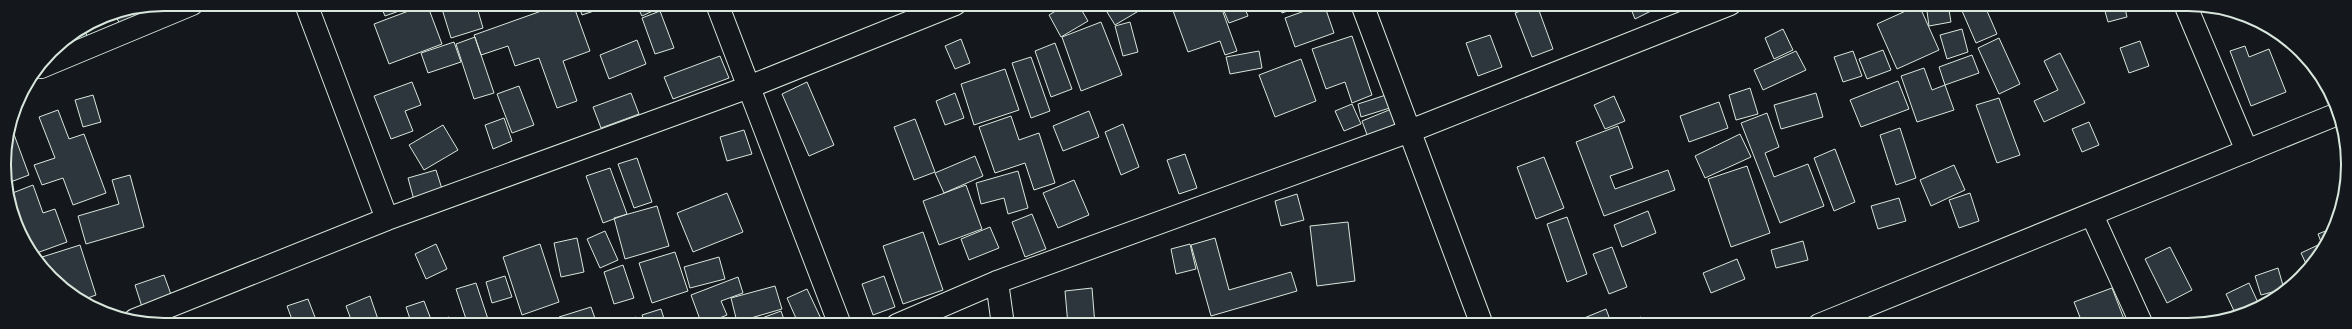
<svg xmlns="http://www.w3.org/2000/svg" width="2352" height="329" font-family="'Exo 2',sans-serif">
<rect width="100%" height="100%" fill="#14181c"/>
<path fill="#2c363c" stroke="#d8e6dc" d="M380,4h39l-34,12z
M427,4l15,40 -53,20 -15,-40z
M458,4h18l7,24 -32,10 -9,-29z
M540,4h18l-16,6z
M561,4h12l17,47 -27,10 14,40 -20,7 -18,-50 -24,8 -7,-20 -27,9 -7,-20z
M578,4h17l2,6 -15,5z
M601,4h17l-14,7z
M636,4h32l-26,12z
M1067,4h11l10,17 -27,16 -12,-22z
M1102,4h44l1,2 -32,19z
M1184,4h36l17,47 -12,4 -5,-14 -32,11 -16,-44z
M1221,4h22l5,12 -19,7z
M1279,4h28l-25,9z
M1324,4l10,29 -39,14 -10,-29z
M1629,4h22l2,6 -18,9z
M1926,4h22l3,18 -22,4z
M1959,4h25l13,30 -21,9z
M2103,4h21l3,13 -19,5z
M1537,5l16,44 -21,8 -17,-44z
M1919,5l20,45 -42,19 -20,-45z
M136,10l5,8 -20,9 -6,-13z
M660,11l14,37 -19,6 -13,-36z
M1101,22l21,53 -41,16 -19,-54z
M1130,22l8,30 -15,4 -8,-30z
M84,29l4,9 -37,13z
M1783,29l10,21 -19,9 -9,-21z
M1962,29l6,23 -21,7 -7,-24z
M1490,35l12,32 -24,9 -12,-33z
M1352,36l20,59 -20,8 -7,-21 -19,7 -14,-40z
M475,37l19,56 -20,6 -18,-55z
M1999,38l21,46 -21,10 -21,-46z
M961,39l9,24 -15,6 -10,-23z
M637,40l9,24 -37,15 -9,-24z
M2140,41l9,25 -20,7 -9,-25z
M454,42l7,20 -33,11 -7,-20z
M1055,43l17,46 -21,8 -16,-46z
M2245,46l4,11 20,-8 17,43 -35,14 -21,-55z
M1883,50l8,20 -24,9 -8,-20z
M1259,51l3,17 -32,6 -4,-17z
M1796,51l10,19 -43,20 -9,-20z
M1853,51l9,25 -19,6 -9,-25z
M2060,53l25,50 -41,19 -10,-21 24,-11 -14,-29z
M1972,55l7,18 -34,12 -6,-18z
M720,56l9,22 -56,21 -9,-22z
M1031,57l19,54 -19,7 -19,-55z
M1301,59l15,42 -41,16 -16,-42z
M1924,68l8,22 13,-5 9,25 -37,12 -16,-46z
M1005,69l14,41 -45,15 -13,-41z
M1898,81l11,28 -48,18 -11,-27z
M412,82l9,23 -16,6 8,20 -22,8 -17,-43z
M807,82l27,63 -25,11 -27,-62z
M519,86l15,39 -22,8 -15,-39z
M1750,88l8,26 -22,6 -7,-25z
M631,93l8,21 -38,14 -8,-21z
M955,93l9,25 -19,7 -9,-24z
M1816,93l7,24 -42,12 -7,-24z
M1389,94l4,13 -32,10 -3,-13z
M93,95l8,27 -18,5 -8,-27z
M1614,96l11,25 -20,8 -11,-24z
M1999,98l21,57 -23,8 -21,-58z
M1719,102l9,26 -39,14 -9,-26z
M1352,104l9,20 -17,7 -9,-20z
M1394,108l8,20 -33,12 -7,-19z
M58,110l11,29 15,-5 22,59 -33,12 -10,-27 -21,7 -8,-20 21,-7 -16,-41z
M1089,111l10,26 -36,14 -10,-25z
M1767,113l12,34 -14,6 9,24 34,-13 16,42 -44,17 -39,-100z
M1011,116l8,24 20,-7 16,50 -21,7 -9,-27 -30,10 -16,-46z
M504,118l8,23 -19,8 -8,-24z
M915,119l20,53 -21,8 -20,-53z
M2089,122l10,23 -17,7 -10,-23z
M1123,124l16,43 -18,8 -16,-43z
M443,125l15,25 -34,20 -15,-25z
M1618,126l15,42 -23,8 5,13 53,-19 7,20 -71,26 -28,-74z
M1900,128l16,50 -20,7 -16,-50z
M12,129l17,46 -21,8 -4,-29z
M744,130l8,24 -25,7 -7,-24z
M1740,134l11,23 -46,21 -10,-22z
M1835,149l20,53 -21,9 -20,-53z
M1185,154l12,34 -18,6 -12,-34z
M975,156l8,20 -39,17 -9,-20z
M1544,157l20,51 -28,11 -19,-52z
M637,158l15,44 -18,6 -16,-44z
M1954,165l11,25 -34,16 -11,-26z
M1747,166l23,67 -39,14 -23,-68z
M610,168l17,46 -24,9 -17,-47z
M436,170l7,22 -29,8 -6,-22z
M1018,171l10,37 -20,6 -4,-16 -23,6 -5,-21z
M130,175l14,52 -58,17 -8,-28 41,-12 -7,-24z
M1074,180l15,35 -31,13 -15,-35z
M33,185l10,28 12,-4 12,33 -33,12 -16,-28 -7,-19 -1,-13z
M966,185l16,44 -43,16 -16,-44z
M727,193l16,39 -50,20 -16,-39z
M1970,193l9,28 -20,7 -10,-28z
M1297,194l7,26 -23,6 -6,-25z
M1899,198l7,23 -28,8 -7,-23z
M657,206l12,40 -44,13 -11,-41z
M1648,211l8,22 -34,14 -8,-22z
M1032,214l14,35 -21,8 -13,-35z
M1567,217l20,57 -20,8 -20,-58z
M1348,222l7,59 -38,5 -7,-60z
M990,227l9,21 -30,12 -8,-21z
M2333,228l-1,7 -9,12 -5,-13z
M605,231l13,29 -18,8 -13,-29z
M923,232l20,58 -40,14 -20,-58z
M577,238l7,34 -23,5 -7,-34z
M1215,238l14,52 62,-18 6,19 -86,25 -20,-71z
M1803,241l5,19 -32,8 -5,-18z
M436,244l11,25 -21,10 -11,-25z
M540,244l19,58 -37,13 -19,-58z
M1190,244l6,25 -20,5 -5,-25z
M80,245l16,50 -14,5 -38,-30 -5,-12z
M2318,245l3,6 -13,17 -7,-15z
M1612,247l15,40 -18,7 -16,-40z
M2170,247l22,43 -25,13 -22,-44z
M675,252l13,39 -36,12 -13,-40z
M719,257l6,22 -35,9 -6,-21z
M1737,259l8,20 -34,14 -8,-20z
M623,265l11,33 -20,6 -10,-32z
M2278,268l6,21 -23,6 -6,-19z
M164,275l9,25 -30,10 -8,-25z
M505,276l7,21 -20,6 -6,-21z
M884,276l11,31 -22,8 -11,-31z
M738,277l5,16 -22,8 6,14 -25,10 -11,-30z
M476,283l14,42h-22l-12,-36z
M2249,283l11,24 -24,8 -10,-21z
M775,286l7,23 -45,13 -6,-24z
M1092,288l3,37h-27l-3,-34z
M2112,288l12,31 -15,6h-26l-9,-23z
M807,289l17,36h-25l-12,-27z
M370,296l10,29h-27l-7,-19z
M308,299l10,26h-24l-7,-19z
M424,301l8,21 17,-5 2,8h-39l-6,-18z
M591,307l6,17 -36,1 -2,-8z
M661,309l5,16h-21l-3,-10z
M1606,309l6,16h-39l-1,-2z
M781,311l5,14h-22l-2,-7z
M636,317l4,8h-21z
M1641,317l3,8h-21z"/>
<g fill="none" stroke-linecap="round" stroke-linejoin="round">
<defs>
<path id="street" d="M306,4l81,215
M717,4l123,321
M1362,4l120,321
M2185,4l62,147
M41,67l151,-63
M2092,215l50,110
M997,282l6,43
M135,320l252,-101 362,-132 206,-83
M897,325l100,-43 413,-151 320,-127"/>
<path id="secondary" d="M1819,325l521,-212"/>
</defs>
<use href="#street" stroke="#d8e6dc" stroke-width="24"/>
<use href="#secondary" stroke="#d8e6dc" stroke-width="24"/>
<use href="#street" stroke="#14181c" stroke-width="22"/>
<use href="#secondary" stroke="#14181c" stroke-width="22"/>
</g>
<path d="M0 0H2352V329H0ZM164 11H2188A153 153 0 0 1 2341 164V165A153 153 0 0 1 2188 318H164A153 153 0 0 1 11 165V164A153 153 0 0 1 164 11Z" fill="#14181c" fill-rule="evenodd"/>
<path fill="none" stroke="#d8e6dc" stroke-width="2" d="M164 11H2188A153 153 0 0 1 2341 164V165A153 153 0 0 1 2188 318H164A153 153 0 0 1 11 165V164A153 153 0 0 1 164 11Z"/>
</svg>
